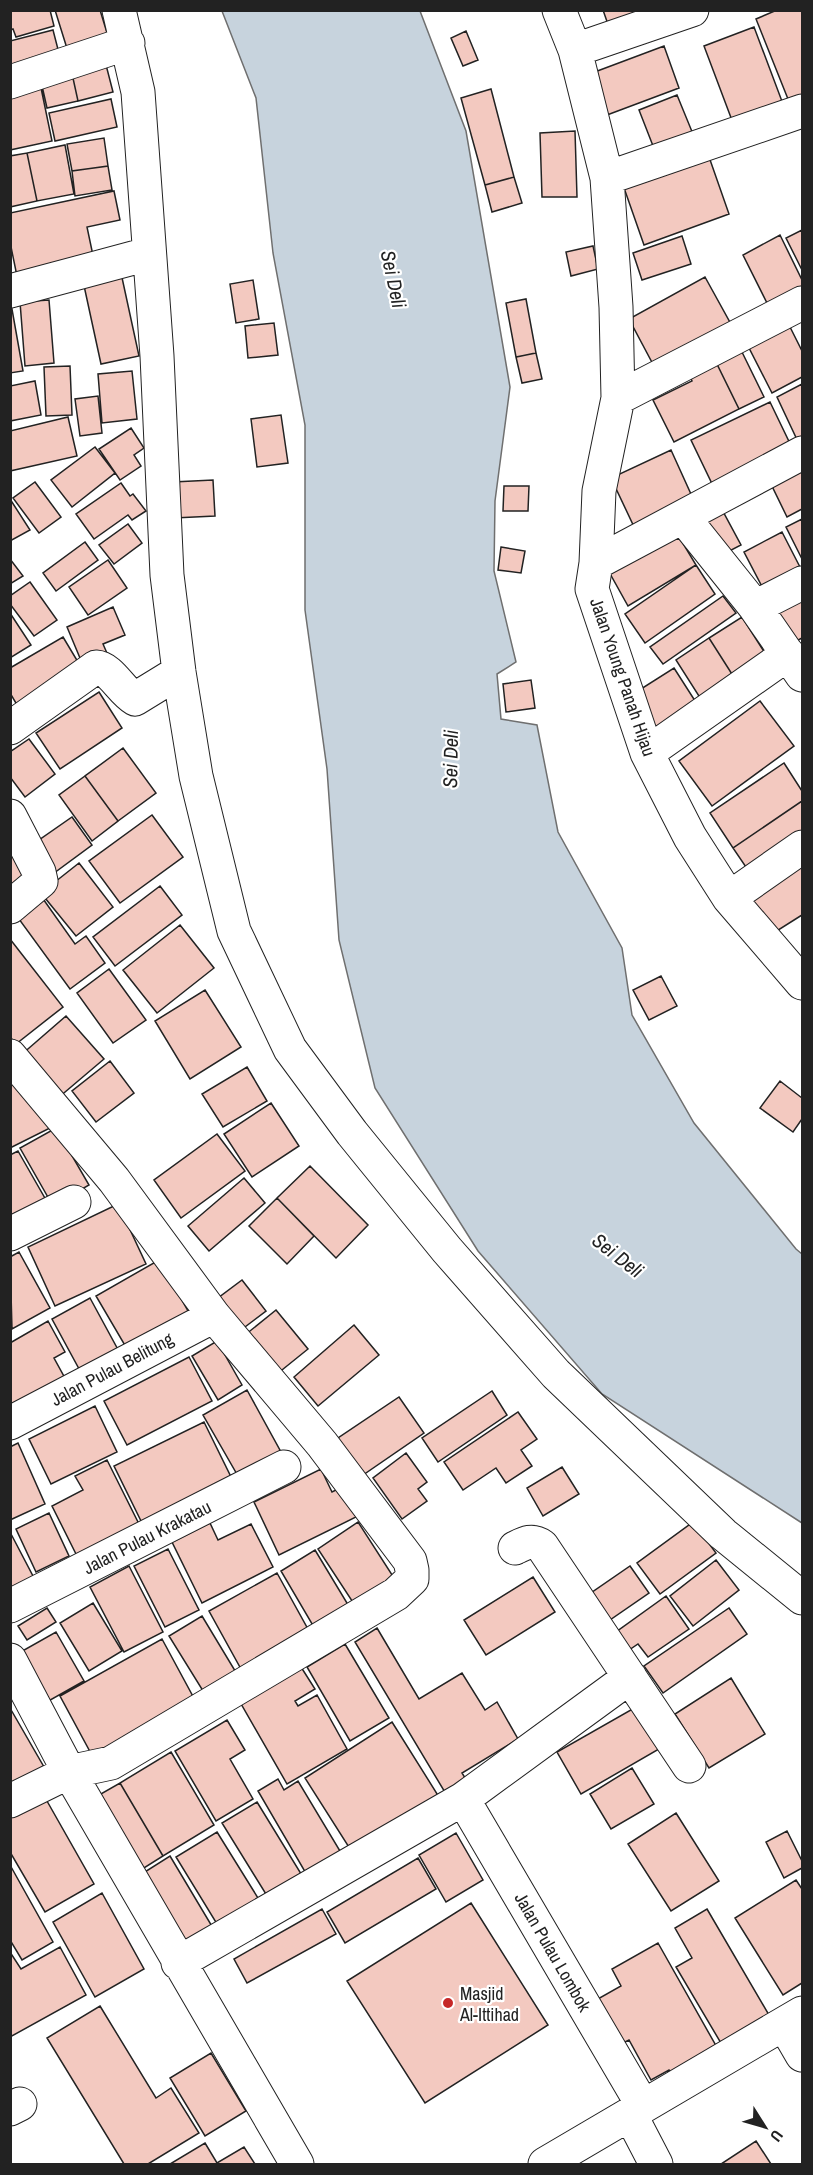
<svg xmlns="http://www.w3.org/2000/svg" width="813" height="2175" font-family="'Archivo Narrow',sans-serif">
<rect width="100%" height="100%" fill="#fff"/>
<path fill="#c7d3dd" stroke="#6f6f6f" stroke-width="1.5" d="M222,11h198l46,120 44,256 -15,114 -1,70 22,91 -19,12 4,45 36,6 21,107 64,116 10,67 62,108 102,126 6,5v269l-200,-129 -124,-143 -103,-163 -36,-148 -12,-171 -22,-159v-185l-32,-172 -17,-155z"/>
<path fill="#f3c9c0" stroke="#222" stroke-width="1.5" d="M10,10h40l4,16 -38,11 -3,-8 -3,1z
M55,10h45l11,36 -41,12z
M603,10h70l-62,23z
M777,10h25v89l-12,5 -34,-85z
M754,27l29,77 -50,19 -29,-77z
M53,30l8,31 -51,14v-34z
M466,31l12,29 -15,6 -12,-28z
M664,46l15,42 -72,27 -15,-42z
M105,61l8,31 -35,9 -7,-32z
M71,69l7,32 -31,7 -7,-31z
M40,83l12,58 -42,9v-61z
M491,89l23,88 -29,8 -24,-87z
M677,95l16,39 -38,17 -16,-41z
M111,99l6,28 -62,14 -6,-28z
M575,131l2,66h-35l-2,-64z
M104,138l4,28 -36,5 -5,-27z
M65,145l9,49 -37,7 -10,-48z
M27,153l10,48 -27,6v-51z
M708,154l21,60 -85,31 -21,-60z
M108,166l4,24 -37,6 -3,-25z
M514,177l8,26 -30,9 -7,-27z
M114,191l6,29 -33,7 8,38 -77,16 -8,-39v-29z
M802,230v40l-16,-32z
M780,235l22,45v12l-32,17 -27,-54z
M682,236l9,28 -49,16 -9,-27z
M593,246l5,23 -27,7 -5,-24z
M121,273l18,83 -38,8 -18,-83z
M705,277l27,49 -77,42 -26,-49z
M253,280l6,39 -23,4 -6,-39z
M10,298l13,73 -13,2z
M526,299l10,54 -20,4 -10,-54z
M49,300l5,63 -29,3 -5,-64z
M787,321l15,30v26l-30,16 -26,-51z
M274,323l4,32 -30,3 -3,-32z
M740,348l24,49 -25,12 -24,-49z
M536,353l6,26 -20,4 -6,-26z
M715,360l24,49 -65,33 -21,-42 39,-19 -4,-8z
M70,366l2,49 -26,1 -2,-49z
M132,371l5,48 -35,4 -4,-49z
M35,381l6,34 -31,6v-35z
M802,384v61l-2,1 -23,-49z
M98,396l4,37 -22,3 -5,-37z
M770,402l25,52 -79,38 -25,-52z
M281,415l7,48 -31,4 -6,-48z
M68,417l9,39 -67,15v-40z
M131,428l13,20 -10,7 7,11 -21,14 -21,-31z
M95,447l20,26 -43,34 -21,-27z
M671,450l24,53 -59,28 -25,-53z
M802,463v46l-15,8 -18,-37z
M213,480l2,36 -41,2 -1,-36z
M35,482l26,35 -22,16 -26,-35z
M121,483l9,13 3,-2 13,17 -14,9 -4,-5 -34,24 -18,-25z
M504,486h25l-1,25h-25z
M10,499l20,31 -20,11z
M719,504l22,41 -23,12 -21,-41z
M802,519v40l-16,-32z
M128,524l14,19 -28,21 -15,-19z
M675,530l21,35 -68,41 -20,-36z
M782,532l20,39 -35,25 -23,-44z
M85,542l13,18 -42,31 -13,-18z
M501,547l24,4 -4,22 -23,-3z
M10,559l13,17 -13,8z
M108,560l19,28 -39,27 -19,-28z
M696,565l19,29 -70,49 -20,-29z
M30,582l27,38 -23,16 -24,-32v-8z
M802,591v47l-13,7 -19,-38z
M723,596l13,17 -73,51 -13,-17z
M113,607l12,28 -22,9 7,16 -25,10 -18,-43z
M10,613l21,32 -21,13z
M742,617l28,44 -33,21 -28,-44z
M63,637l21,35 -64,38 -10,-17v-25z
M709,638l28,44 -33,22 -28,-44z
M674,668l25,39 -42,26 -24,-39z
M531,680l4,28 -29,4 -3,-28z
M99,692l23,36 -62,41 -24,-36z
M760,701l34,45 -82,60 -33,-45z
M29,739l26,35 -30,23 -15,-20v-25z
M123,748l33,45 -38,28 -33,-45z
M784,763l18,28v10l-69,47 -23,-35z
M85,776l33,45 -26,20 -33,-46z
M802,801v37l-52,35 -17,-25z
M152,815l31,42 -63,46 -31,-42z
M72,817l20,28 -42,31 -21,-29z
M10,851l22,30 -22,15z
M802,853v62l-30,19 -27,-45z
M79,863l34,44 -37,29 -35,-43z
M160,886l22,29 -67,51 -22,-29z
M41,896l34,48 11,-8 19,27 -35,26 -54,-74z
M180,925l34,43 -57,45 -34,-43z
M10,939l53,68 -47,37 -6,-7z
M109,969l37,51 -33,23 -36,-50z
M661,976l16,30 -28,14 -16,-30z
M205,990l36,57 -51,32 -35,-58z
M66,1016l38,43 -46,39 -37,-43z
M110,1061l24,32 -38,29 -24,-31z
M247,1067l20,34 -44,26 -21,-33z
M10,1079l40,49 -40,20z
M780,1081l22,17v21l-9,13 -33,-24z
M271,1103l28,43 -47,31 -28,-43z
M56,1128l33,57 -36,21 -33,-58z
M217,1134l28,37 -64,47 -27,-38z
M18,1151l32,56 -40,22v-74z
M310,1166l58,59 -32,33 -59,-60z
M244,1178l21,25 -56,48 -21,-25z
M277,1198l37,38 -27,28 -38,-38z
M118,1204l28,60 -91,42 -27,-59z
M19,1252l31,56 -38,21 -2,-72z
M159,1260l33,58 -62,36 -34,-58z
M242,1280l24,31 -29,22 -23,-32z
M90,1298l32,59 -38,21 -32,-59z
M276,1310l32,39 -36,29 -32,-39z
M48,1321l17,31 -11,6 12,22 -56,32v-69z
M354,1325l25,30 -61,51 -24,-29z
M217,1341l25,44 -24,15 -26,-44z
M189,1357l23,44 -85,44 -23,-44z
M247,1390l34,62 -43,24 -35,-61z
M492,1391l15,24 -69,47 -16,-24z
M399,1397l25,36 -61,42 -25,-37z
M95,1406l22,46 -66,32 -22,-45z
M518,1412l19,27 -16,11 11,16 -26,17 -10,-15 -33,22 -19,-28z
M204,1422l29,59 -90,44 -29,-59z
M18,1443l27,61 -35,16v-73z
M406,1453l21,29 -9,7 9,12 -25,18 -29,-41z
M107,1460l34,68 -62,32 -27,-54 31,-16 -8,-14z
M562,1467l17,27 -36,22 -16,-28z
M321,1469l11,23 10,-5 14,30 -77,38 -25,-53z
M49,1513l20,43 -33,16 -20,-43z
M358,1522l38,59 -40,26 -38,-58z
M693,1522l23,31 -56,41 -23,-31z
M210,1523l8,17 33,-16 22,43 -71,36 -30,-61z
M10,1532l24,46 -24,12z
M168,1549l31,61 -34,17 -31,-61z
M315,1550l35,58 -35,21 -34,-58z
M716,1560l23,30 -46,36 -23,-30z
M129,1566l34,66 -39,20 -34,-65z
M630,1566l19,27 -42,29 -19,-27z
M277,1573l32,58 -68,38 -32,-58z
M533,1577l22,35 -69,43 -22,-35z
M666,1596l23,33 -41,28 -10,-13 -9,6 -13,-18z
M93,1603l29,48 -33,20 -29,-48z
M47,1608l9,14 -29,18 -9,-14z
M729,1608l18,26 -84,59 -19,-27z
M202,1616l38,63 -32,20 -39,-63z
M377,1628l42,71 43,-26 23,37 12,-8 21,37 -56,34 5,8 -21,13 -91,-152z
M56,1632l28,49 -39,22 -28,-49z
M162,1639l34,63 -102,57 -34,-63z
M345,1644l44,74 -39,23 -43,-74z
M301,1667l14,22 -20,12 3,5 19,-11 30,54 -60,35 -47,-82z
M731,1678l34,56 -56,34 -34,-54z
M636,1707l23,42 -78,45 -24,-42z
M10,1708l34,59 -34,19z
M227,1720l18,30 -15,9 23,40 -37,22 -41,-70z
M392,1722l47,75 -87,55 -47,-74z
M171,1752l43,73 -51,31 -43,-73z
M632,1768l22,36 -43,25 -21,-35z
M278,1779l6,11 14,-9 48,80 -35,21 -53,-91z
M120,1783l43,73 -27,17 -44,-74z
M43,1794l51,90 -49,28 -35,-60v-39z
M257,1802l46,75 -34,22 -47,-76z
M676,1813l43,68 -48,30 -43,-67z
M787,1831l15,30v7l-18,10 -18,-36z
M217,1832l41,66 -41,26 -41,-67z
M456,1833l27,47 -37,22 -27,-47z
M170,1856l43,72 -31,18 -42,-71z
M418,1858l18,31 -91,54 -18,-31z
M10,1865l43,77 -31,18 -12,-20z
M796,1880l6,9v94l-19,12 -48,-77z
M102,1893l42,76 -49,28 -42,-75z
M471,1903l77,122 -123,78 -78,-122z
M322,1909l14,25 -89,49 -13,-24z
M707,1909l69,118 -48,28 -52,-88 16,-9 -17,-30z
M658,1943l61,108 -46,26 -4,-7 -18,10 -22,-40 -8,4 -25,-44 25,-14 -9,-17z
M60,1947l26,48 -76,42v-85l11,17z
M100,2006l56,92 15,-10 28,45 -51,31h-24l-77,-126z
M211,2053l35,58 -41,25 -35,-58z
M756,2141l15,23h-50z
M205,2143l12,20 27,-16 11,17h-85z"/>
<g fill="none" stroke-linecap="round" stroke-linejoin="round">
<defs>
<path id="minor" d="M119,10l19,82 19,264 10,219 12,97 17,104 38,155 56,118 62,84 95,117 109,124 167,160 79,64
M559,10l16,40 32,128 9,129 2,91 -19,93 -3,72 -4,26 55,164 43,84 39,61 73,85
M575,50l117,-40
M10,82l118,-39
M607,178l195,-67
M10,291l138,-37
M618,398l184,-95
M683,517l72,90 47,68
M596,563l206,-110
M755,607l47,-24
M10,728l86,-61c15,1 25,24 39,32l44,-27
M647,753l141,-99
M10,816l29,56 2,9 -31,26
M729,898l73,-51
M10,1056l104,124 100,136 108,128 88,117 2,9v9l-16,15 -285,169 -42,9 -59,29
M10,1234l64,-32
M10,1423l204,-107
M515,1548c10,-5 17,-9 27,-2l147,220
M10,1606l274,-139
M10,1660l59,112 228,392
M463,1799l180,307
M178,1963l285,-164 167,-122
M784,2024l18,31
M10,2109l10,-5
M630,2114l26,50
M545,2164l257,-151"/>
</defs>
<use href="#minor" stroke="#222" stroke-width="35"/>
<use href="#minor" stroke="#fff" stroke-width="33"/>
</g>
<circle fill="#c62828" stroke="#fff" stroke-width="2" cx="448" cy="2003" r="6"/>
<g text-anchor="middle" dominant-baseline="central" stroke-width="4.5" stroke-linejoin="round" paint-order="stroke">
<g font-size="18" fill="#222" stroke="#fff">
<text transform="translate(623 677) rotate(71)">Jalan Young Panah Hijau</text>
<text transform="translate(112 1369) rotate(-28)">Jalan Pulau Belitung</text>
<text transform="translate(147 1537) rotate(-27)">Jalan Pulau Krakatau</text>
<text transform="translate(553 1952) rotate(60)">Jalan Pulau Lombok</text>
</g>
<g font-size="18" fill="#222" stroke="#fff" text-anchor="start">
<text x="460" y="1993">Masjid<tspan x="460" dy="21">Al-Ittihad</tspan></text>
</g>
<g font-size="20" font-style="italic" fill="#222" stroke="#fff">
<text transform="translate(394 279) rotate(78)">Sei Deli</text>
<text transform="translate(450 759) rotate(-89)">Sei Deli</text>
<text transform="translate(618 1255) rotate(38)">Sei Deli</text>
</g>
</g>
<rect width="813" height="2175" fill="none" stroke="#222222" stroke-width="24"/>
<g transform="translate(765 2127) rotate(127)" stroke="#ffffff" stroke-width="4.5" paint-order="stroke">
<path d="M0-4.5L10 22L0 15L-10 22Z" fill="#222222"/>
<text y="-9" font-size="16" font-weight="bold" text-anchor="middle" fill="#222222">U</text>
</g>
</svg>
